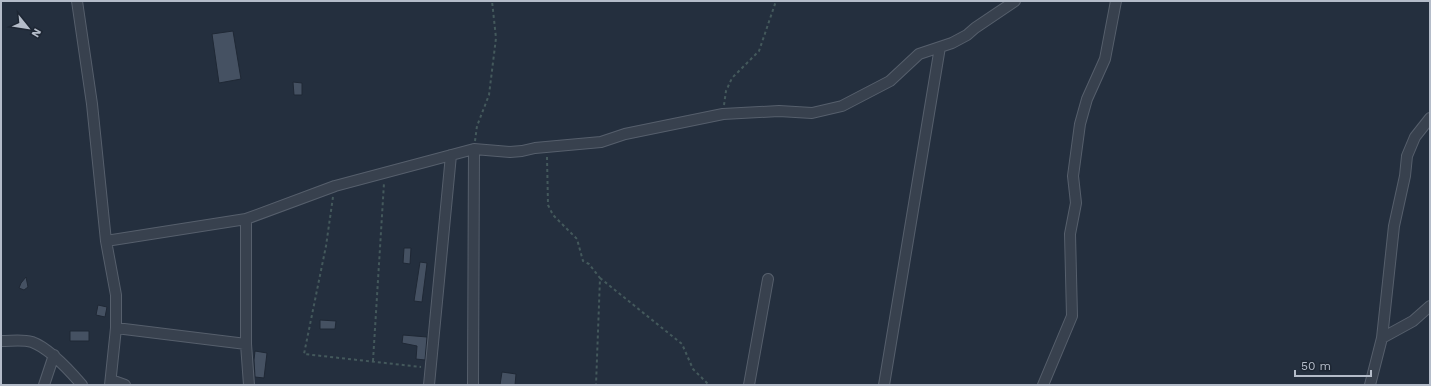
<svg xmlns="http://www.w3.org/2000/svg" width="1431" height="386" font-family="'Work Sans',sans-serif">
<rect width="100%" height="100%" fill="#242f3e"/>
<path fill="#455162" stroke="#1f2835" d="M233,31l8,48 -22,4 -7,-49z
M293,82l9,1v12h-8z
M404,248h7l-1,16 -7,-1z
M420,262l7,1 -5,39 -8,-1z
M26,277l2,10 -4,3 -5,-2 2,-5z
M98,305l9,2 -2,10 -9,-2z
M320,320l16,1 -1,8h-15z
M70,331h19v10h-19z
M403,335l24,2 -2,23 -9,-1 1,-13 -15,-3z
M255,351l12,2 -3,25 -9,-1 -1,-17z
M502,372l14,2 -1,11h-15z"/>
<g fill="none" stroke-linecap="round" stroke-linejoin="round">
<defs>
<path id="minor" d="M77,1l15,103 14,137 10,54v33l-6,57
M246,219v125l3,41
M106,241l140,-22 89,-33 139,-37 36,3 12,-1 13,-3 66,-6 24,-8 98,-20 56,-3 33,2 30,-7 48,-25 29,-27 33,-11 15,-8 8,-7 40,-27
M116,328l130,16
M1382,338l31,-17 17,-15
M1,341c11,0 21,-2 31,1 17,6 38,29 50,43
M111,380l14,5
M44,385l10,-30
M429,385l22,-230
M473,385l1,-236
M749,385l19,-106
M884,385l56,-338
M1043,385l29,-69 -2,-82 6,-31 -3,-27 7,-52 7,-25 18,-40 11,-58
M1370,385l12,-47 12,-112 11,-50 2,-20 8,-19 15,-19"/>
</defs>
<use href="#minor" stroke="#565f6c" stroke-width="12"/>
<path stroke="#44595c" stroke-width="2" stroke-dasharray="3 3" stroke-linecap="butt" d="M724,105l2,-14 6,-13 27,-27 17,-50
M475,141l2,-15 12,-31 7,-57 -4,-37
M547,157l1,48 5,10 24,24 6,22 6,3 11,14 -4,107
M333,197l-7,49 -22,108 117,13
M600,278l82,66 11,25 16,16
M373,361l11,-178"/>
<use href="#minor" stroke="#38414e" stroke-width="10"/>
</g>
<rect width="1431" height="386" fill="none" stroke="#b4bcc9" stroke-width="4"/>
<g transform="translate(28 28) rotate(120)" stroke="#1d2633" stroke-width="3" paint-order="stroke">
<path d="M0-3L7 15L0 10L-7 15Z" fill="#b4bcc9"/>
<text y="-6" font-size="11" font-weight="bold" text-anchor="middle" fill="#b4bcc9">N</text>
</g>
<path d="M1295 370v6h76v-6" fill="none" stroke="#b4bcc9" stroke-width="2"/>
<text x="1301" y="370" font-size="12" fill="#b4bcc9" stroke="#1d2633" stroke-width="3" paint-order="stroke">50 m</text>
</svg>
